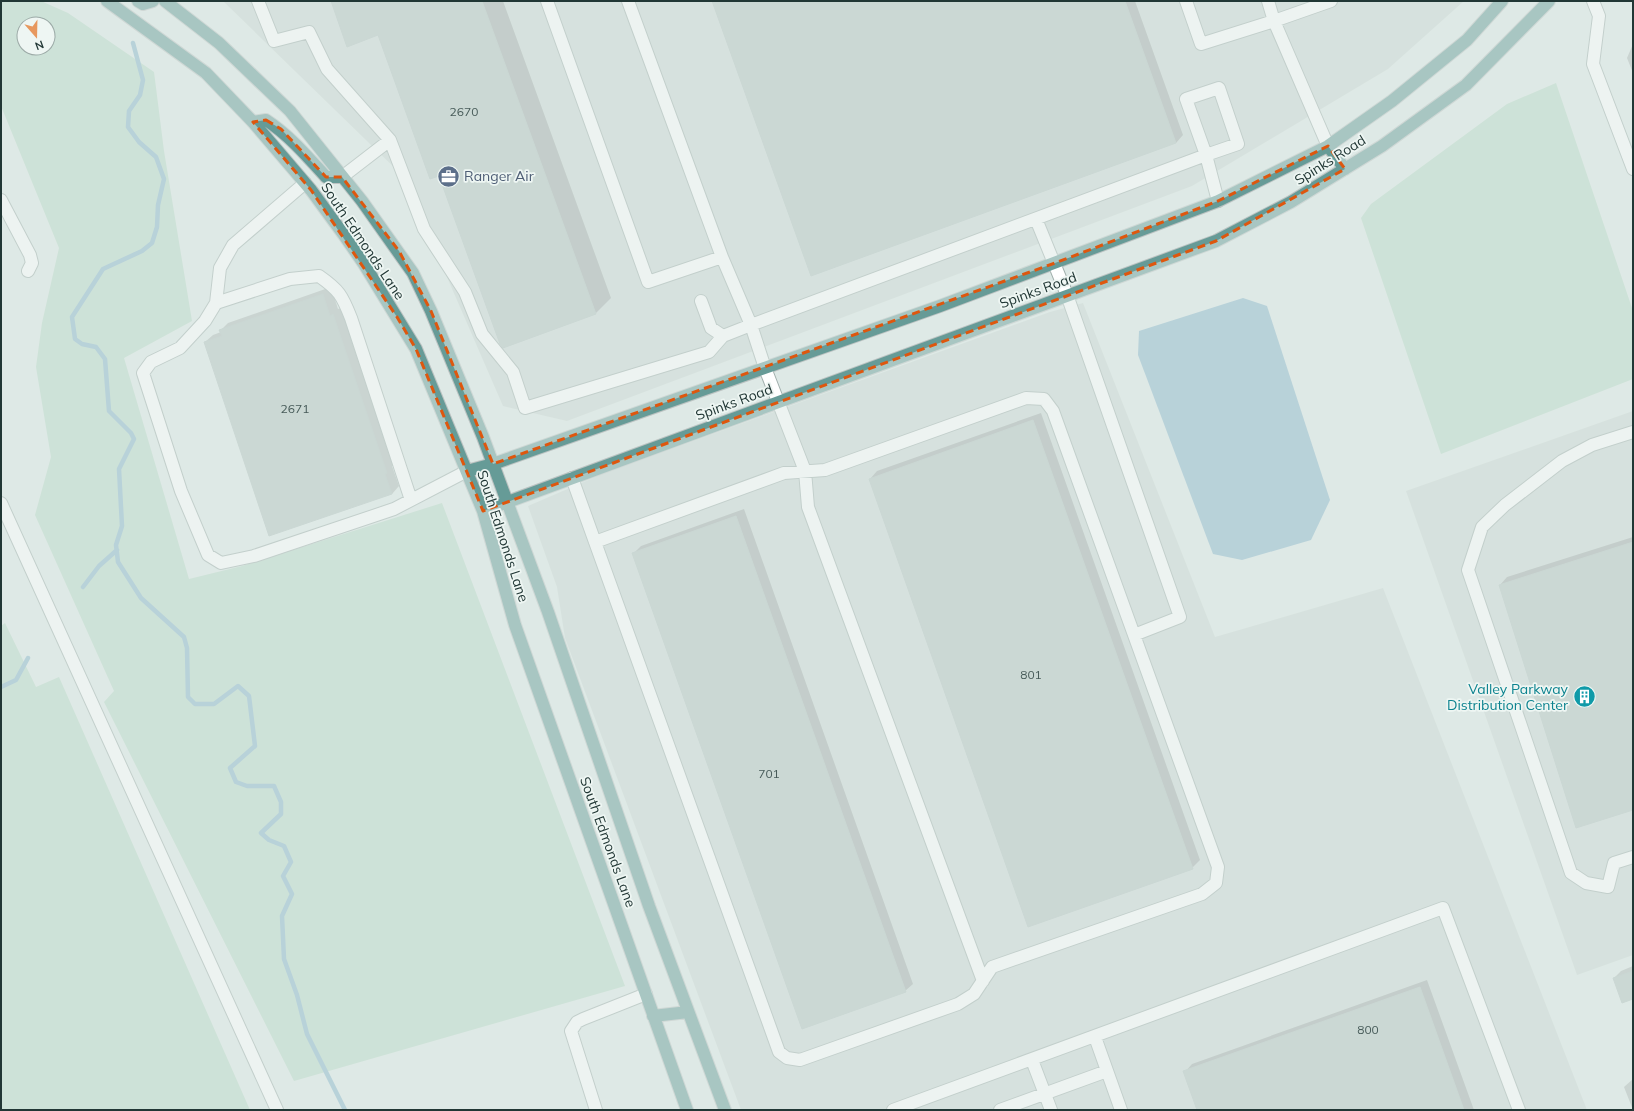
<svg xmlns="http://www.w3.org/2000/svg" width="1634" height="1111" font-family="Mulish,sans-serif">
<rect width="100%" height="100%" fill="#dee9e6"/>
<path fill="#cdd8d5" d="M223,1h1241l-76,68 -196,117 -625,235 -64,-15 -100,-230z
M1083,303l132,334 168,-49 204,522h-846l-176,-472 -8,-51 -29,-81 72,-31 212,-77 238,-86z
M1633,411v544l-56,20 -171,-484z"/>
<path fill="#b9d9c7" fill-rule="evenodd" d="M1,1h40l27,12 86,59 10,79 28,170 -68,37 65,221 53,-13 200,-63 183,483 -331,95 -190,-379 10,-11 -79,-176 16,-58 -15,-90 6,-44 17,-75 -58,-142zM24,24h24v24h-24z
M1556,83l77,228v68l-192,75 -80,-236 10,-14 136,-100z
M5,623l31,64 23,-10 191,433h-249v-484z"/>
<path fill="#8ab5cb" d="M1243,298l24,8 63,194 -19,40 -69,20 -29,-6 -75,-199 1,-24z"/>
<path fill="#0003" d="M332,1h171l108,297 -16,16 -155,-139 -62,-141z
M713,1h422l48,134 -7,8z
M1633,44v29l-6,-15z
M331,287l7,22 3,-1 53,157 -2,1 7,20 -7,8 -187,-152 8,-7 8,-3 -1,-1 8,-8z
M1041,413l159,447 -8,8 -322,-389 7,-8z
M744,509l169,475 -8,7 -272,-437 8,-8z
M1633,537v272l-133,-224 7,-8z
M1633,966v32l-19,-20 7,-7z
M1427,980l47,130h-276l-13,-38 7,-8z
M1633,1079v31l-9,-23z"/>
<g fill="none" stroke-linecap="round" stroke-linejoin="round">
<path stroke="#8ab5cb" stroke-width="4.5" d="M133,43l10,37 -3,15 -11,16 -1,16 11,15 17,15 8,22 -6,26 -1,22 -5,16 -10,8 -39,18 -31,48 3,22 7,5 14,3 9,12 4,52 22,22 3,6 -15,30 3,57 -6,19 2,17 23,36 43,39 3,11 1,49 7,7h19l24,-18 11,10 6,50 -25,22 6,14 11,4h27l7,16v12l-20,19 8,7 15,6 7,16 -8,14 9,18 -10,22 2,43 13,36 10,39 38,76
M83,587l16,-21 18,-16
M1,687l15,-7 12,-22"/>
</g>
<path fill="#b4c3bf" stroke="#b2c2be" d="M331,1h151l114,313 -93,34 -3,-4 -61,-168 -9,3 -52,-144 -31,12z
M712,1h413l51,142 -365,133z
M323,294l7,22 3,-2 54,159 -2,1 7,20 -123,42 -65,-194 18,-6 -3,-6z
M1033,420l160,449 -165,58 -159,-448z
M736,516l170,476 -104,37 -170,-476z
M1633,542v268l-57,18 -77,-243z
M1633,971v28l-11,4 -9,-25z
M1420,987l44,123h-267l-14,-39z"/>
<g fill="none" stroke-linecap="round" stroke-linejoin="round">
<defs>
<path id="minor" d="M258,1l16,40 35,-9 18,37 63,71 34,89 41,63 17,42 31,38 12,36 184,-56 14,-16 28,-11 14,43 40,103 3,36 175,474
M547,1l101,281 74,-25 29,68 455,-170 32,-11 -19,-56 -33,11 20,56 12,46
M628,1l94,256
M1186,1l15,43 73,-23 54,125
M1268,1l6,20 57,-20
M1593,1l6,15 -6,48 40,105
M342,177l48,-37
M305,183l-72,62 -13,23 -4,35 -11,18 -25,27 -29,14 -8,11 38,118 27,64 13,8 33,-7 140,-47 73,-38
M1,200l29,55 2,8 -4,8
M1036,219l31,76 113,322 -46,18
M701,301l10,27 12,8
M216,303l74,-24 29,-3c20,14 23,19 32,42l60,182
M1633,432l-41,13 -30,16 -57,44 -23,22 -14,43 103,303 15,10 22,4 6,-24 19,-6
M572,478l23,64 184,510 8,6 13,2 158,-56 16,-10 18,-27 210,-73 14,-11 2,-16 -165,-456 -9,-12 -18,-1 -201,72 -41,3 -189,69
M1,503l276,607
M1095,1037l26,73
M1032,1060l19,50
M596,1110l-25,-79 6,-9 6,-3 63,-25
M893,1110l550,-202 76,202
M1000,1110l107,-39"/>
<path id="major" d="M107,1l99,72 47,49 58,68 33,45 20,29 52,85 67,162 32,114 172,485
M138,1l5,3 10,-3
M165,1l54,42 71,68 72,90 51,72 18,38 52,126 65,175 101,294 76,204
M253,122l13,-2c24,16 41,36 60,57h16
M1328,146l17,23
M467,471l26,-7 447,-158 278,-105 110,-55 64,-45 75,-61 35,-39
M483,511l733,-270 75,-39 91,-56 84,-61 83,-84
M653,1016l35,-4"/>
</defs>
<use href="#minor" stroke="#a2b0ad" stroke-width="14"/>
<use href="#major" stroke="#bcc3c2" stroke-width="14"/>
<use href="#minor" stroke="#fff" stroke-width="12"/>
<use href="#major" stroke="#669b97" stroke-width="12"/>
</g>
<path d="M0 0H1634V1111H0ZM266,120l15,9 45,48h16l57,74 32,60 62,153 562,-201 163,-62 110,-55 17,23 -129,72 -733,270 -67,-162 -19,-32 -86,-127 -58,-68z" fill="#dee9e6" fill-opacity=".55" fill-rule="evenodd"/>
<path fill="none" stroke="#de570e" stroke-width="3" stroke-dasharray="8 5" stroke-linejoin="round" d="M266,120l15,9 45,48h16l57,74 32,60 62,153 562,-201 163,-62 110,-55 17,23 -129,72 -733,270 -67,-162 -19,-32 -86,-127 -58,-68z"/>
<defs>
<symbol id="office-disc" viewBox="-11 -11 22 22"><circle r="9.5" fill="#5c6f8a" stroke="#eef6f3"/><path d="M-6-3h4V-5.5h4V-3h4V5H-6ZM-1-4.5V-3h2v-1.5ZM-6 0V1H6V0Z" fill="#fff"/></symbol>
<symbol id="building-disc" viewBox="-11 -11 22 22"><circle r="9.5" fill="#0f9aa8" stroke="#eef6f3"/><path d="M-4-6H4V6H1V3H-1V6H-4ZM-2.5-4.3h1.7v1.8h-1.7ZM.8-4.3h1.7v1.8H.8ZM-2.5-1h1.7V.8h-1.7ZM.8-1h1.7V.8H.8Z" fill="#fff"/></symbol>
</defs>
<g fill-rule="evenodd">
<use href="#office-disc" x="436" y="164" width="25" height="25"/>
<use href="#building-disc" x="1572" y="684" width="25" height="25"/>
</g>
<g text-anchor="middle" dominant-baseline="central" stroke-width="3.5" stroke-linejoin="round" paint-order="stroke">
<g font-size="12" fill="#465a58">
<text x="464" y="111">2670</text>
<text x="295" y="408">2671</text>
<text x="1031" y="674">801</text>
<text x="769" y="773">701</text>
<text x="1368" y="1029">800</text>
</g>
<g font-size="14" fill="#213735" stroke="#eef6f3">
<text transform="translate(1330 160) rotate(-32)">Spinks Road</text>
<text transform="translate(363 241) rotate(56)">South Edmonds Lane</text>
<text transform="translate(1038 290) rotate(-20)">Spinks Road</text>
<text transform="translate(734 402) rotate(-20)">Spinks Road</text>
<text transform="translate(503 536) rotate(72)">South Edmonds Lane</text>
<text transform="translate(608 842) rotate(70)">South Edmonds Lane</text>
</g>
<g font-size="14" fill="#4e5e75" stroke="#eef6f3" text-anchor="start">
<text x="464" y="176">Ranger Air</text>
</g>
<g font-size="14" fill="#0d838f" stroke="#eef6f3" text-anchor="end">
<text x="1568" y="689">Valley Parkway<tspan x="1568" dy="16">Distribution Center</tspan></text>
</g>
</g>
<rect width="1634" height="1111" fill="none" stroke="#213735" stroke-width="4"/>
<g transform="translate(36 36) rotate(160)"><circle r="19" fill="#eef6f3" stroke="#9caaa7"/>
<path d="M0-3L7 15L0 10L-7 15Z" fill="#e7985e"/>
<text y="-6" font-size="11" font-weight="bold" text-anchor="middle" fill="#213735">N</text>
</g>
</svg>
